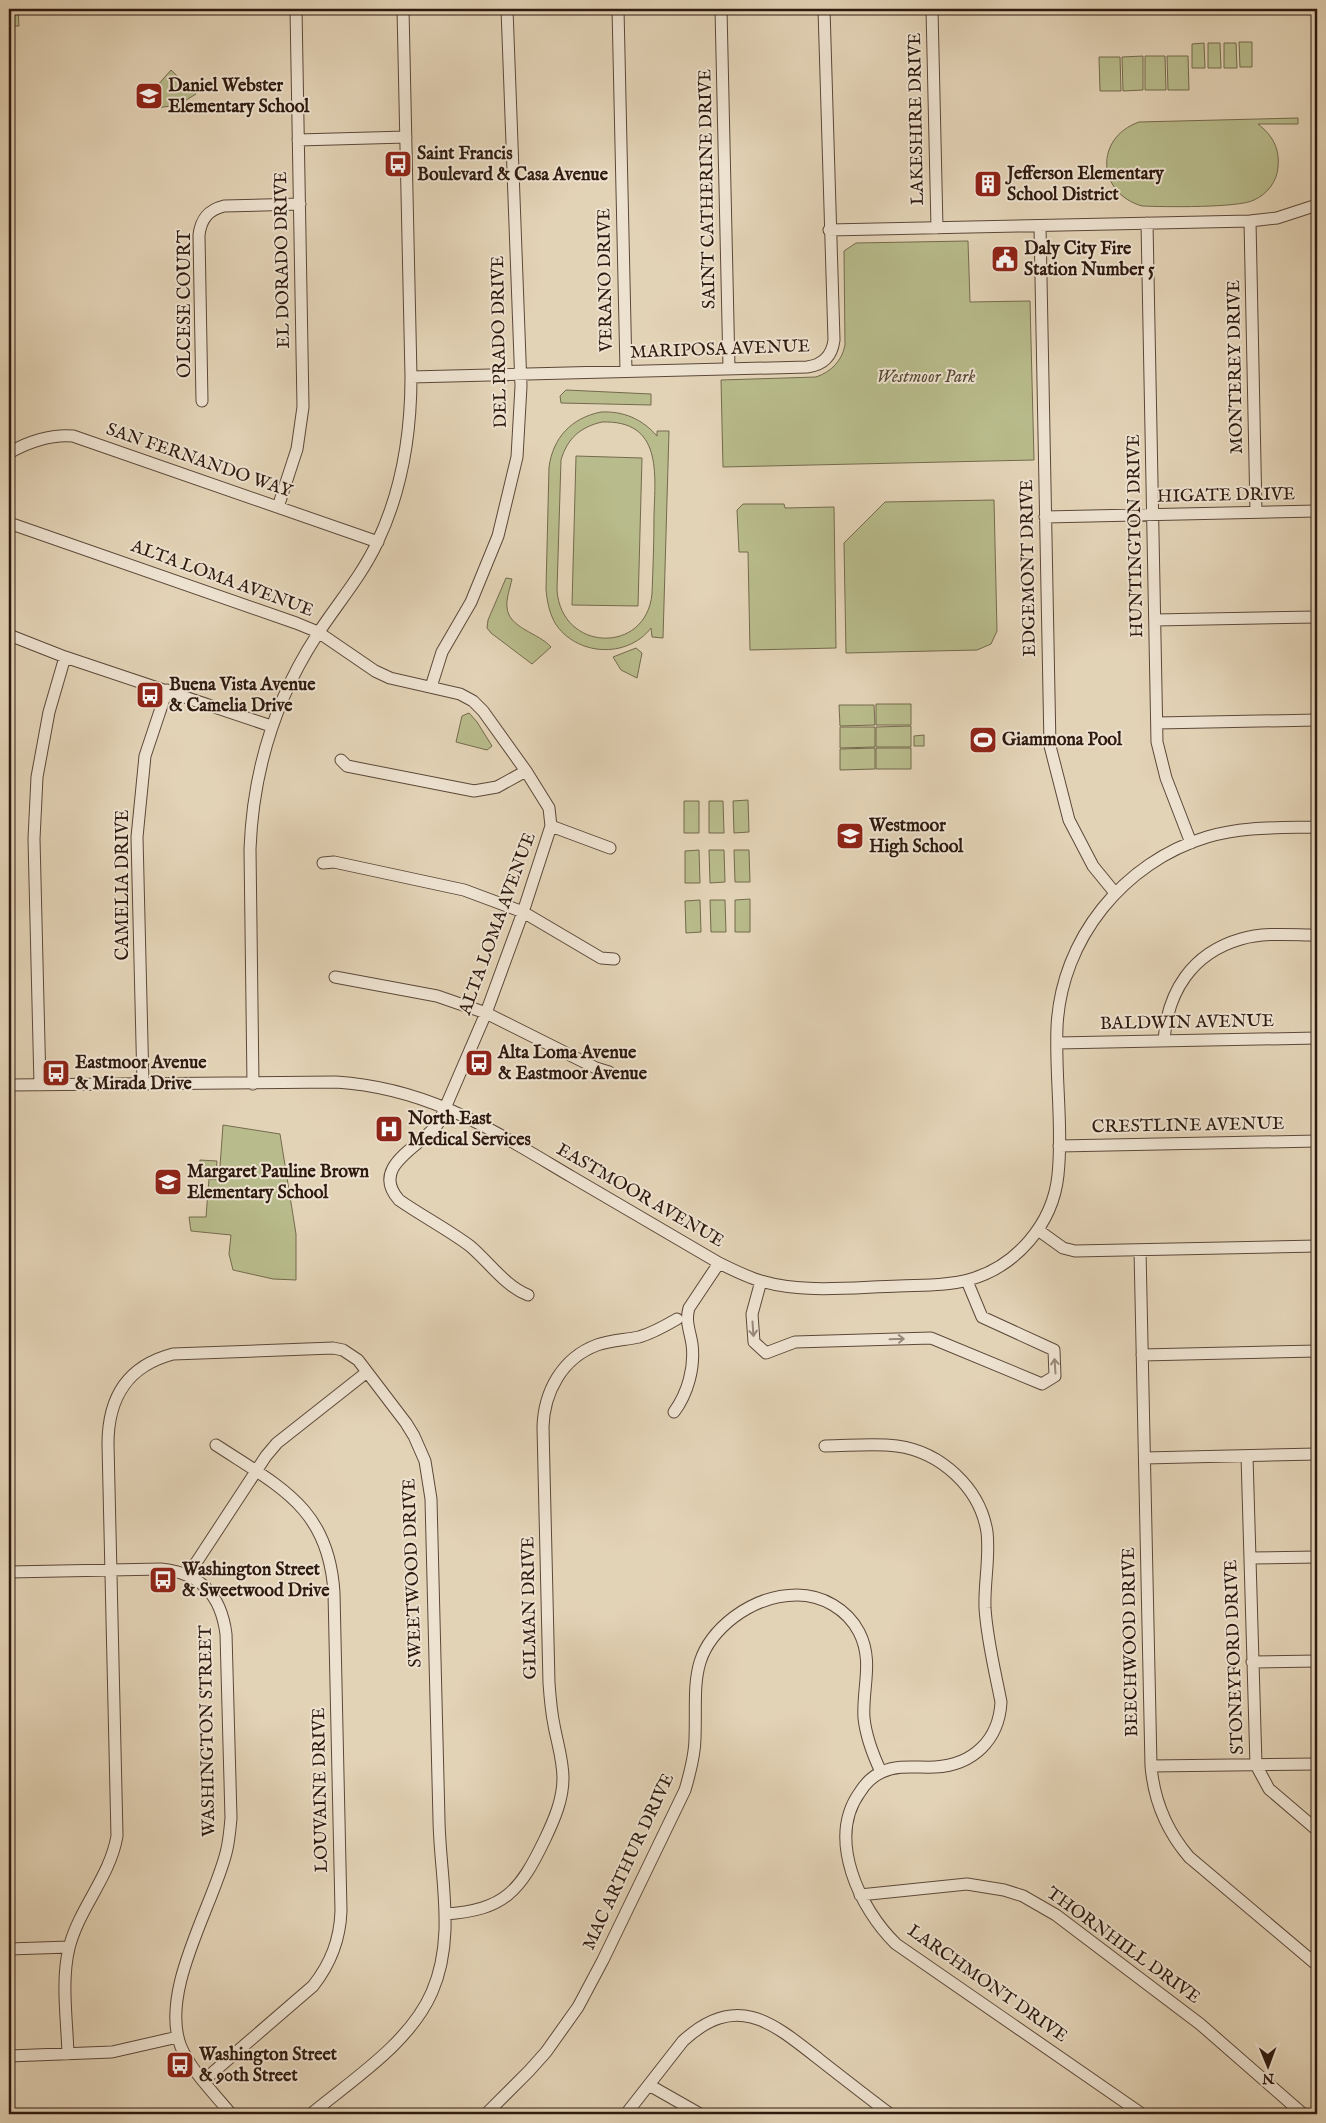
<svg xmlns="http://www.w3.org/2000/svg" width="1326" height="2123" font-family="'IM FELL English',serif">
<rect width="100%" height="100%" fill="#e3d3b6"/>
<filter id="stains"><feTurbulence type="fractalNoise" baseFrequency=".004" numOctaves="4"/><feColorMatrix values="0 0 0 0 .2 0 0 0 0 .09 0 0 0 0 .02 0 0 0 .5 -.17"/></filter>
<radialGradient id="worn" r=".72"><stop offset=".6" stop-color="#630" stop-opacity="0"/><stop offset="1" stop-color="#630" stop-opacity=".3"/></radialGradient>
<path fill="#b8bb8b" stroke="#746a4d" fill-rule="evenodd" d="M9,9h9l1,17h-10z
M1239,42h13v25h-12z
M1204,43l1,25h-13v-24z
M1208,43h12l1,25h-13z
M1224,43h12l1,25h-13z
M1143,56v34l-20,1 -1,-34z
M1145,56h20l1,34h-21z
M1167,56h21l1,34h-21z
M1099,57h21l1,34h-21z
M171,70l25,24 -18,11 -22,3v-21z
M1298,118v6h-40c14,11 22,24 20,43 -1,15 -11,27 -24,33 -15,8 -91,7 -112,6 -45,-13 -48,-68 -3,-84z
M968,241l2,61 60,-1 4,159 -311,7 -2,-87 95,-3c15,-5 26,-16 29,-32l-1,-94 12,-8z
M566,390l85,4v11l-90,-2 -1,-7z
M601,412c23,-1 41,7 56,24v-5h12l-6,207 -11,-1 -1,-9c-24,31 -75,28 -96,-5 -6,-11 -8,-22 -9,-34l3,-122c4,-29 22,-49 52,-55zM602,422c61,-2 53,52 52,94 0,26 -1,52 -2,78 -6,61 -91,58 -95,-4l4,-130c6,-21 19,-33 41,-38z
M576,456l66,2 -4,148 -66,-1z
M994,500l3,131 -6,13 -14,6 -131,3 -2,-110 41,-41z
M743,504h41l1,4 49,-1 2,141 -86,2 -2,-98h-9l-2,-42z
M506,578l6,1c-2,9 -6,20 -5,28 1,21 32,26 44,40l-19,17 -41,-31 -4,-5 1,-8z
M636,648l6,5 -5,25 -16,-8 -8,-13z
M876,704h35v21h-35z
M839,705h35l1,20 -35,1z
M469,713l8,9 15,24 -5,4 -31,-8 6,-26z
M911,726v21h-35v-20z
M840,727h35v20l-35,1z
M924,735v11h-10v-10z
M875,748v21l-35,1v-21z
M876,748h35v21h-35z
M748,800l1,32 -15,1 -1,-32z
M684,801h15v32h-15z
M709,801h14l1,32h-15z
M699,850l1,33h-15v-32z
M709,850h15l1,32 -15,1z
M734,850h15l1,32h-15z
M750,899v33h-15v-32z
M700,900l1,32 -15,1 -1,-32z
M710,900h15l1,32h-15z
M223,1125l57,9 16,100v46l-23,-1 -40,-9 -4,-16 2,-19 -40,-4 -2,-14h17l3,-38 10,1z
M200,1160l17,1 -1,13 -16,-2z"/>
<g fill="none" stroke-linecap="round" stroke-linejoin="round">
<defs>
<path id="minor" d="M618,9l8,362
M721,9l8,359
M932,9l5,219
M298,140l108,-3
M1250,221l6,291
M1147,223l10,519 9,36 25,65
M1040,226l10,520 19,74 24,46 22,27
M829,230l421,-9 27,-3 40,-13
M411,377l396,-10c16,-2 25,-11 27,-27l-10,-331
M202,401l-3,-166c2,-16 9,-25 25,-29l76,-2
M9,453c18,-11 43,-19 64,-17l305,106
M278,507l19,-58 6,-42 -7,-398
M1045,517l272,-6
M9,523l287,100 22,9 57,39 15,7 70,16 13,7 10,10 43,60 23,37 2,18 -28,86 -37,101 -47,109c-15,24 -71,43 -40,78 23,16 48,29 71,46 19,16 35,40 58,49
M1155,620l162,-3
M9,635l56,22 206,69
M431,687l11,-35 29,-50 27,-66 19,-79 4,-71 -14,-377
M1157,723l160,-3
M341,760l6,6 127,25 23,-4 29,-16
M551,826l59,22
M323,863l11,-1 130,28 59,22 78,46 13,1
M335,977l102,19 49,17 110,55 13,4
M1164,1041c3,-49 28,-88 77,-102 24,-7 52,-4 76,-4
M1057,1043l260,-5
M143,1084l-6,-247 8,-81 22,-66
M253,1084l-3,-235c3,-78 24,-148 67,-214 20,-31 44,-58 60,-92 25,-52 34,-109 34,-166l-8,-368
M9,1085l327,-3c94,6 158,49 236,95 49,29 98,57 147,86 14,7 28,14 42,18 44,13 94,6 138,5 23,-1 47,0 69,-6 48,-13 85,-56 90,-105 5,-49 -3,-99 -1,-148 4,-88 67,-165 150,-190 36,-11 74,-9 110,-10
M40,1085l-6,-246 3,-62 12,-65 16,-55
M1059,1146l258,-5
M1038,1230l25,18 12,3 242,-5
M1140,1250l11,516c3,35 15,64 38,91l128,108
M761,1281l-9,33 2,28 12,11 29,-11 136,-4 111,46 13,-8 -1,-26 -72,-33 -15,-36
M1142,1355l175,-4
M674,1412c14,-19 21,-45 18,-68 -2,-13 -7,-23 -3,-36l30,-45
M825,1446c23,0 48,-3 72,0 44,6 83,42 90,86 3,25 -3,51 -2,76 2,32 10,63 16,94 -2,38 -28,63 -66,65 -17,1 -36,-3 -53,5 -9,4 -17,12 -22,20 -34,47 0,117 36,152l246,170
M1247,1456l9,309 13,24 48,41
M1145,1458l172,-4
M1250,1558l67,-1
M9,1572l152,-3c40,4 60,26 65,65l5,184c-1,12 -2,24 -5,35 -14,55 -67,139 -45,194 11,25 33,46 50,67
M188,1575l78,-119 11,-13 90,-71
M1252,1662l65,-1
M1151,1766l166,-2
M860,1895l107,-11 37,6 19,6 33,19 144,109 103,90
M445,1914c60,-4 75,-23 100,-75 9,-19 18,-39 18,-61 0,-18 -6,-36 -9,-53 -3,-14 -4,-28 -5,-42l-6,-256c1,-35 19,-69 54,-82 14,-5 28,-5 42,-8 14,-4 26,-11 38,-18
M9,1949l60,-2
M68,2054c-1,-34 -7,-73 1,-106 10,-40 41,-71 48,-112l-9,-392c0,-46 19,-78 65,-90l160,-6 10,2 15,10 48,63 8,13 11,25 6,38c2,107 5,214 8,321 1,58 17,117 -7,172 -22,51 -79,87 -121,122
M9,2056l103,-4 66,-15
M203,2081l110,-95c18,-23 27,-46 28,-75l-7,-318c-5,-85 -54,-106 -118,-148
M649,2085l51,29
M486,2114l43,-43 17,-19 32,-45 25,-47 82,-170c5,-17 10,-35 10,-52 2,-51 -8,-85 39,-121 19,-14 39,-22 63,-22 25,0 50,14 62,37 15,29 3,56 5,86 2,19 9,37 17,54
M626,2114l57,-73c54,-50 90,-18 137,19 23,18 46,36 70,54"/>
</defs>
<use href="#minor" stroke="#5c4839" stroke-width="13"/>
<use href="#minor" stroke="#ede2d0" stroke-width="11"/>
</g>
<defs><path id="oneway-shaft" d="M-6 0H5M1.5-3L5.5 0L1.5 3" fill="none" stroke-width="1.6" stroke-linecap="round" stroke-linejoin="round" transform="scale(1.25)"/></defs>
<g stroke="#988879">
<use href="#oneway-shaft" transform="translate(753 1329) rotate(86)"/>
<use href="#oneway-shaft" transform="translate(897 1339) rotate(-2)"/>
<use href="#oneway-shaft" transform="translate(1055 1366) rotate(-94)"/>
</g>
<defs>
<symbol id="school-square" viewBox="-11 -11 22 22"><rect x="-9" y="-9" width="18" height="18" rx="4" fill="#8f2418" stroke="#ede2d0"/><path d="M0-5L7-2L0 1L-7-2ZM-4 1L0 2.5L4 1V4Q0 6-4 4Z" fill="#fff"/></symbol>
<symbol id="bus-square" viewBox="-11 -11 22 22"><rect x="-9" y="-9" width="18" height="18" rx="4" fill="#8f2418" stroke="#ede2d0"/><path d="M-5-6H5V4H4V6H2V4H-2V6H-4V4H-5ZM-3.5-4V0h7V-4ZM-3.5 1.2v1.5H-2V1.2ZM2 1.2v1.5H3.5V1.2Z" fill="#fff"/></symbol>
<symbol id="building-square" viewBox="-11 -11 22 22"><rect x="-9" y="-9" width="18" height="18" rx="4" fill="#8f2418" stroke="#ede2d0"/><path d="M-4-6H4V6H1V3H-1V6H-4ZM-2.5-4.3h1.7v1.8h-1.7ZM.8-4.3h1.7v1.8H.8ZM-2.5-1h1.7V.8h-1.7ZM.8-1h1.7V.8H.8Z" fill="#fff"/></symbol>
<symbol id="civic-square" viewBox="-11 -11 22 22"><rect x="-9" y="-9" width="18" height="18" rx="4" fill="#8f2418" stroke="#ede2d0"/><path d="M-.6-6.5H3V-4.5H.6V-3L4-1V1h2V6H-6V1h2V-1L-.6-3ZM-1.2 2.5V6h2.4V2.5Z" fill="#fff"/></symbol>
<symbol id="stadium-square" viewBox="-11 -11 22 22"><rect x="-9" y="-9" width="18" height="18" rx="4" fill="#8f2418" stroke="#ede2d0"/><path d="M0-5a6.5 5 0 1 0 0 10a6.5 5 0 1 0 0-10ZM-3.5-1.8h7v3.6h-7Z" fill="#fff"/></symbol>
<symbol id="hospital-square" viewBox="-11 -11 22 22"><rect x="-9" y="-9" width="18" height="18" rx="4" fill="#8f2418" stroke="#ede2d0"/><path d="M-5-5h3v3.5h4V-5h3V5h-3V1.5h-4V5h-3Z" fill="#fff"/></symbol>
</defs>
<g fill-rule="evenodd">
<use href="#school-square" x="133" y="80" width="32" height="32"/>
<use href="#bus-square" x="382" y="148" width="32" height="32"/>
<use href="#building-square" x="972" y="168" width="32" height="32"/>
<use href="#civic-square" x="989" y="243" width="32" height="32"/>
<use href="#bus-square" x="134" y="679" width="32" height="32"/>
<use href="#stadium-square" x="967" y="724" width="32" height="32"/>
<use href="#school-square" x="834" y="820" width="32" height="32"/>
<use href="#bus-square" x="463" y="1047" width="32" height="32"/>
<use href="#bus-square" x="40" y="1057" width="32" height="32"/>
<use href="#hospital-square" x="373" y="1113" width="32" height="32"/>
<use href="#school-square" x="152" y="1166" width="32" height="32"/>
<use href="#bus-square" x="147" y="1564" width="32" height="32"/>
<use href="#bus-square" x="164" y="2049" width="32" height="32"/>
</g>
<g text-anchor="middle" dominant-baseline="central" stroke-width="4" stroke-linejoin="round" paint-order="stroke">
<g font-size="18" font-weight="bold" fill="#2f1a0f" stroke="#ede2d0" text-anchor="start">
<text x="168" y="86">Daniel Webster<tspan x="168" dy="21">Elementary School</tspan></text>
<text x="417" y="154">Saint Francis<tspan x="417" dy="21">Boulevard &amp; Casa Avenue</tspan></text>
<text x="1007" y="174">Jefferson Elementary<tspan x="1007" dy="21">School District</tspan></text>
<text x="1024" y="249">Daly City Fire<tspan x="1024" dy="21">Station Number 5</tspan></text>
<text x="169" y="685">Buena Vista Avenue<tspan x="169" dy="21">&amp; Camelia Drive</tspan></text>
<text x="1002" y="740">Giammona Pool</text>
<text x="869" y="826">Westmoor<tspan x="869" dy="21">High School</tspan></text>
<text x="498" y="1053">Alta Loma Avenue<tspan x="498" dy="21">&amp; Eastmoor Avenue</tspan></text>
<text x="75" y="1063">Eastmoor Avenue<tspan x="75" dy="21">&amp; Mirada Drive</tspan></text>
<text x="408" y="1119">North East<tspan x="408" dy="21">Medical Services</tspan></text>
<text x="187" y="1172">Margaret Pauline Brown<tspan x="187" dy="21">Elementary School</tspan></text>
<text x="182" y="1570">Washington Street<tspan x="182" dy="21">&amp; Sweetwood Drive</tspan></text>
<text x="199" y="2055">Washington Street<tspan x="199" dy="21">&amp; 90th Street</tspan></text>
</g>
<g font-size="18" fill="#2f1a0f" stroke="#ede2d0">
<text transform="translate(917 119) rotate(-91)">LAKESHIRE DRIVE</text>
<text transform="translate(708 189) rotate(-91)">SAINT CATHERINE DRIVE</text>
<text transform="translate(283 260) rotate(-91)">EL DORADO DRIVE</text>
<text transform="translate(606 280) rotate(-91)">VERANO DRIVE</text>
<text transform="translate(185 304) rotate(-90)">OLCESE COURT</text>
<text transform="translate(500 342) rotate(-91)">DEL PRADO DRIVE</text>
<text transform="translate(720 350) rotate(-2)">MARIPOSA AVENUE</text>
<text transform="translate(1236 367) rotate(-91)">MONTEREY DRIVE</text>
<text transform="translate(199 461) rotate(19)">SAN FERNANDO WAY</text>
<text transform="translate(1226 496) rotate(-1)">HIGATE DRIVE</text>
<text transform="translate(1136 536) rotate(-91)">HUNTINGTON DRIVE</text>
<text transform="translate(1029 568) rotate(-91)">EDGEMONT DRIVE</text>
<text transform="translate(222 579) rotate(20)">ALTA LOMA AVENUE</text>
<text transform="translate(123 885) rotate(-90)">CAMELIA DRIVE</text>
<text transform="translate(498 924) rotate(-70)">ALTA LOMA AVENUE</text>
<text transform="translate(1187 1023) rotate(-1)">BALDWIN AVENUE</text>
<text transform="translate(1188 1126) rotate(-1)">CRESTLINE AVENUE</text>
<text transform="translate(640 1196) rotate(30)">EASTMOOR AVENUE</text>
<text transform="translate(413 1573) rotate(-92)">SWEETWOOD DRIVE</text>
<text transform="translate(530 1608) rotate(-91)">GILMAN DRIVE</text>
<text transform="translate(1131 1642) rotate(-91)">BEECHWOOD DRIVE</text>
<text transform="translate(1235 1657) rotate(-92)">STONEYFORD DRIVE</text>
<text transform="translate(208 1731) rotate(-91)">WASHINGTON STREET</text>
<text transform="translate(321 1790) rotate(-91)">LOUVAINE DRIVE</text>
<text transform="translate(629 1862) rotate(-65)">MAC ARTHUR DRIVE</text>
<text transform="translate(1123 1946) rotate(36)">THORNHILL DRIVE</text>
<text transform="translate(987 1984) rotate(35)">LARCHMONT DRIVE</text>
</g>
<g font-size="18" font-style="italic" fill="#584a34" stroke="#ede2d0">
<text x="926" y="377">Westmoor Park</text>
</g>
</g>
<rect width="1326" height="2123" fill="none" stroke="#e3d3b6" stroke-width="30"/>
<rect x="10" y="10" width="1306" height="2103" fill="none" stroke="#2f1a0f" stroke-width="2.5"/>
<rect x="15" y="15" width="1296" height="2093" fill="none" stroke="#2f1a0f"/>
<g transform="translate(1268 2066) rotate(179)" stroke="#ede2d0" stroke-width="4" paint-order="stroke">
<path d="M0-4L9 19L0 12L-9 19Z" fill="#2f1a0f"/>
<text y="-8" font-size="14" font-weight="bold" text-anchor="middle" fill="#2f1a0f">N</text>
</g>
<rect width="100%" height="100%" filter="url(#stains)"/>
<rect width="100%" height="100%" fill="url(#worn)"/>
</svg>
